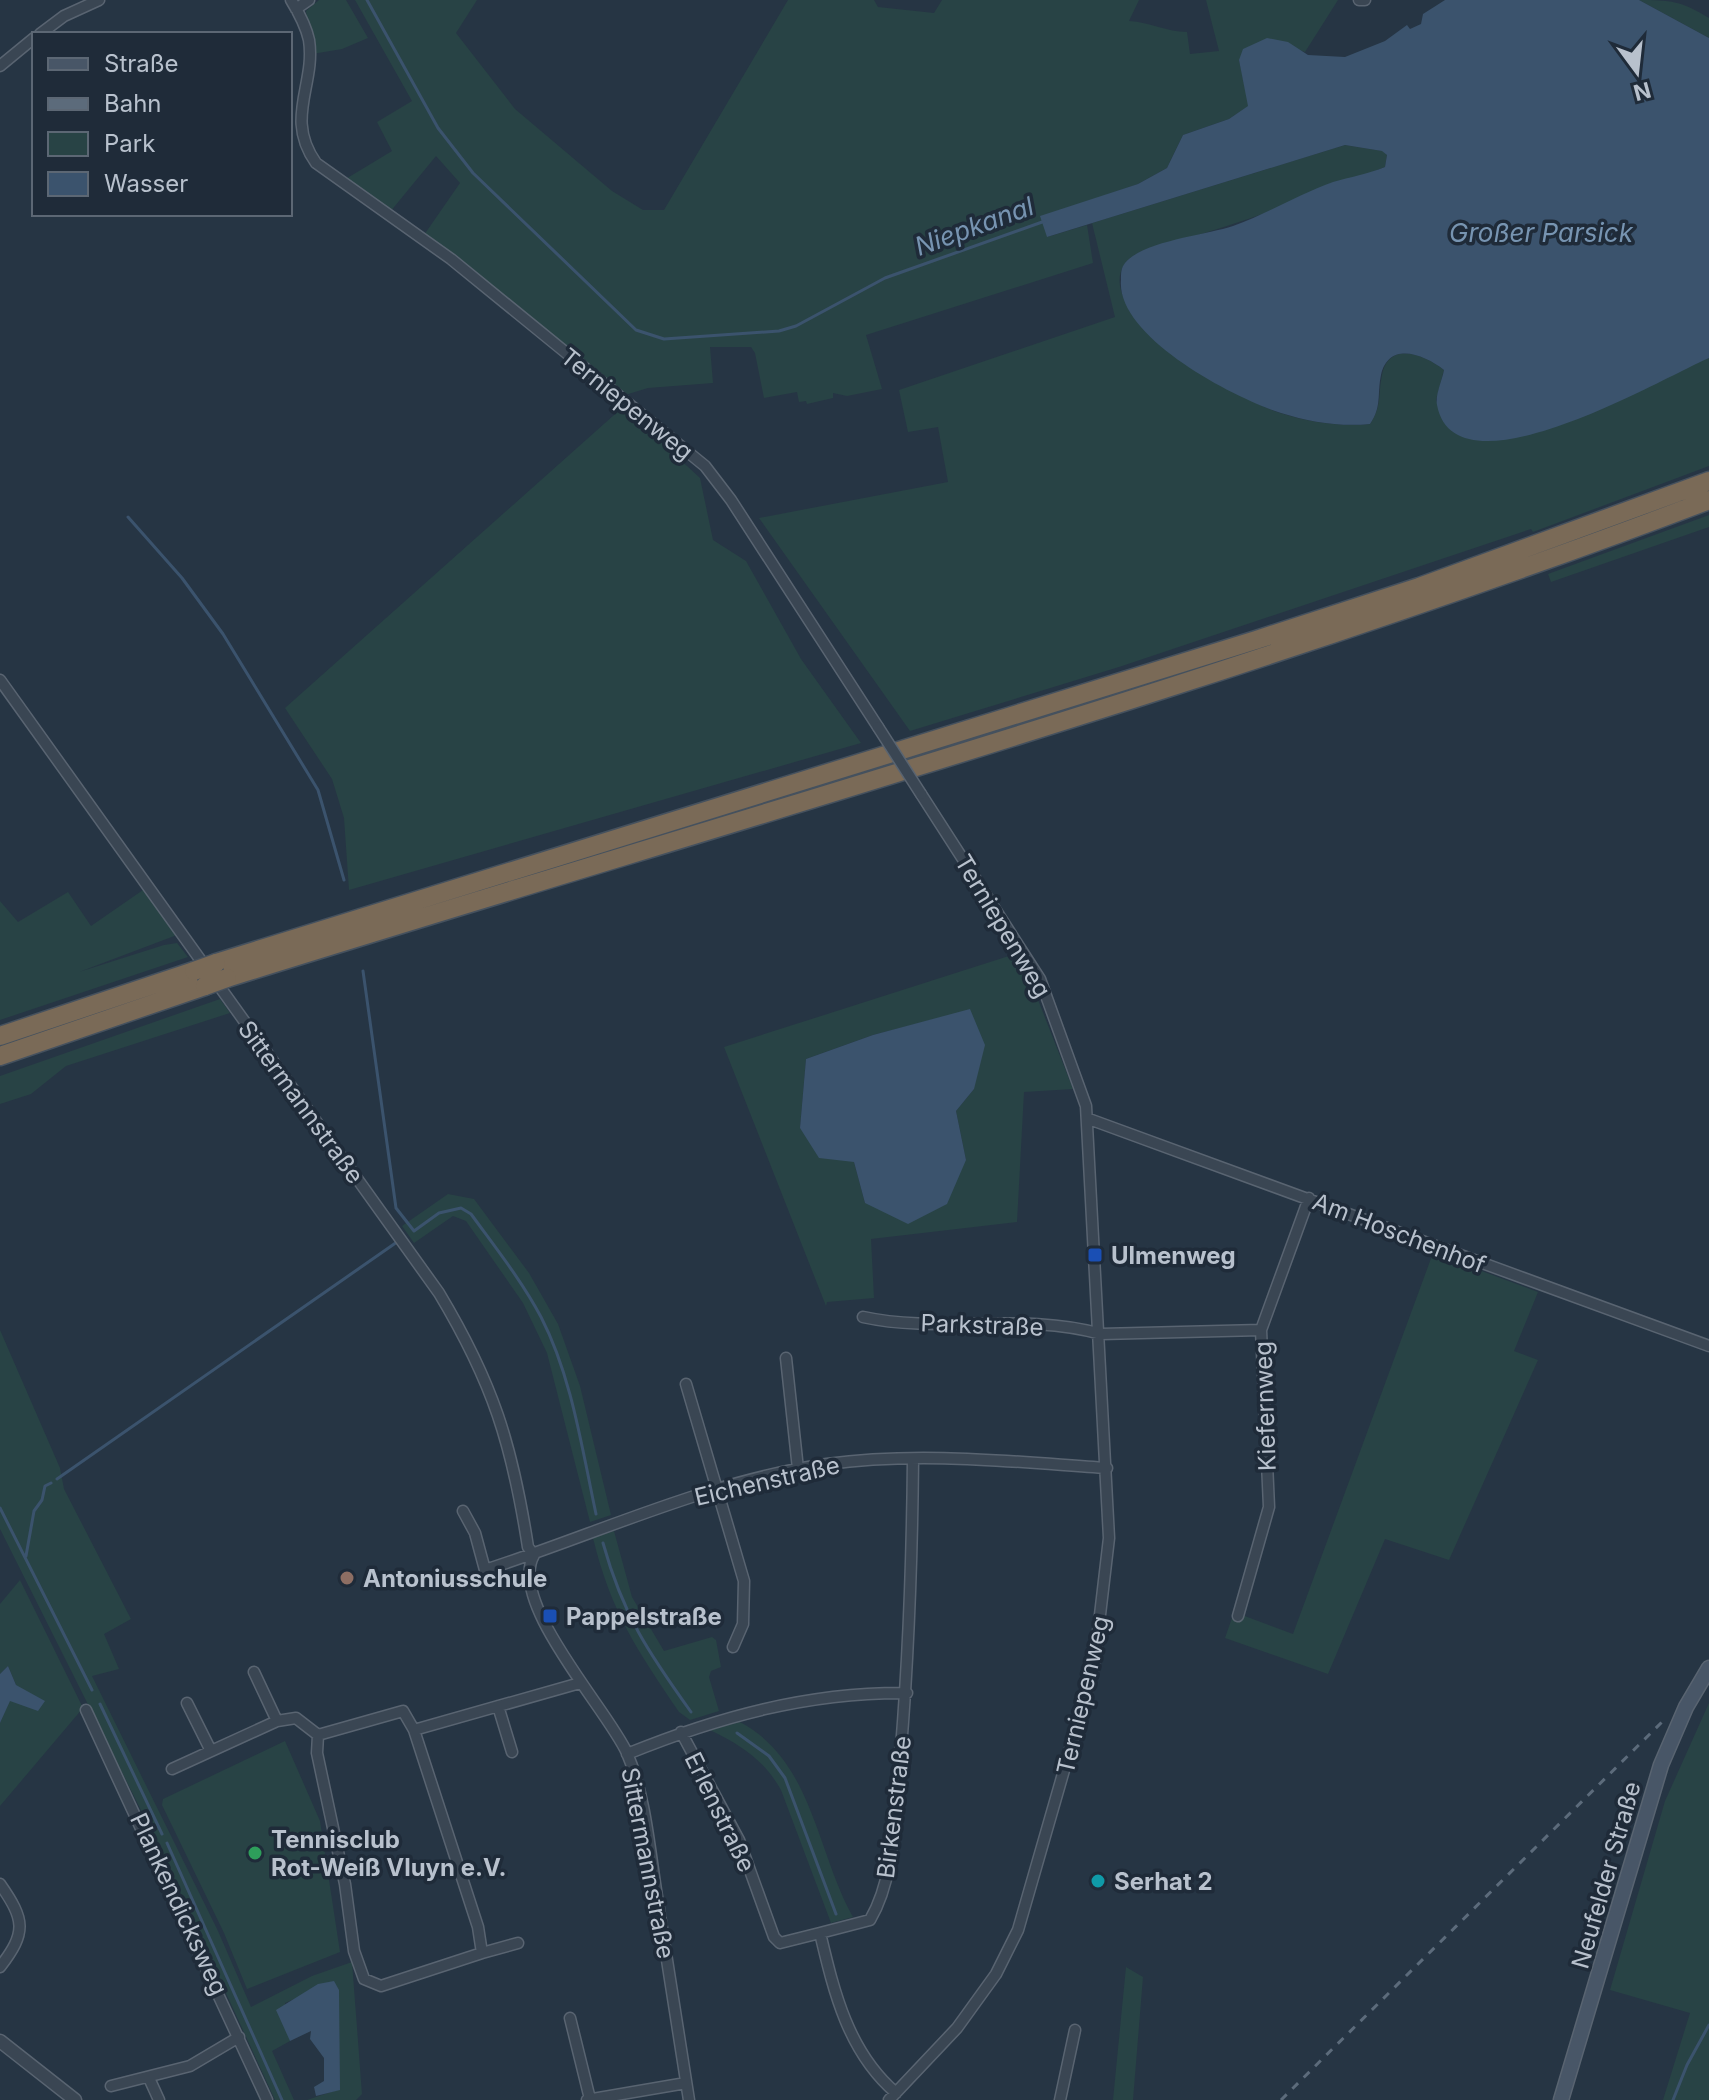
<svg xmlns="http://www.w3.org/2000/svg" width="1709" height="2100" font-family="Inter,sans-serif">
<rect width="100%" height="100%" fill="#263544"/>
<path fill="#284345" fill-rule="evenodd" d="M319,0h27l22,38 -26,11 -30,5 -6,-43z
M355,0h122l-21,33 59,76 97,82 31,19h21l124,-210h86l4,7 56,6 8,-13h197l-10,21c21,1 38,11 58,11l3,22 29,-3 -13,-51h132l-33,52 -15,-5 -51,13 10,46 -20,13 -46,16 -16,33 -29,16 -35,12 -56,41 40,-12 6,38 -227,72 16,54 -35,7 -14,-3v5l-26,6 -1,-3 -7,1 -2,-10 -33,6 -9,-45 -4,-6h-41l3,36 -65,5 -23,7 -201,-160 36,-52 -24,-27 -46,56 -46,-32 48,-29 -15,-29 35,-21z
M1639,0c32,0 42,1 70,18v20z
M1345,145l38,6 4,4 -2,12c-66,26 -132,53 -201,72 -16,4 -51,10 -60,26 -32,51 117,135 156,148 29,9 60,14 90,11 12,-17 8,-30 12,-49 7,-35 43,-20 62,-5l-8,30 12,27 261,-69v108l-176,66 -2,-3 -412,138 -209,64 -151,-213 189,-36 -10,-55 -30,5 -9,-42 216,-73 -23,-94z
M623,407l77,71 13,62 33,21 55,98 60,84 -512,147 -5,-72 -12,-39 -47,-71z
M1709,515v12l-158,55 -3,-8z
M143,890l34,45 -98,37 85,-27 13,-2 11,14 -188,63v-119l18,21 50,-30 23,34z
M1012,955l19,27 42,107 -49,3 -7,130 -146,17 3,59 -47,4 -1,4 -102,-259zM970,1010l4,79 -18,22 10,49 -101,43 -11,-41 -54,-34 6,-69 67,-24z
M220,999l10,14 -164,53 -35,28 -31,10v-28z
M448,1194l26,5 55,74 29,51 22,62 31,129 -21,7 -43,-169 -24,-50 -57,-82 -13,-5 -39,27 -12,-17z
M1433,1253l105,39 -24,59 24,9 -89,200 -64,-21 -57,135 -103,-36 9,-26 59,22z
M0,1330l60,138 4,21 67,130 -27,15 15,35 -27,7 126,255 33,76 61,-31 40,-14 10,132 -6,6h-49l33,-11 -41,-92 -14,6 5,38 -18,10 22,49h-19l-121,-264 -154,-307z
M614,1531l18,66 32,54 48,-14 4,3 5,27 -10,4 -2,6 10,34 -29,9 -11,-8c-42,-62 -68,-100 -86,-174z
M20,1580l63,128 -83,98v-83l16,-38 -8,-19 -8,8v-70z
M1709,1703v397h-46l27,-87 -80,-23 55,-189z
M740,1722c73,39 76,129 113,195l-22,6 -50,-133c-17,-30 -40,-45 -71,-60z
M285,1741l35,80 20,131 -93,37 -23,-56 -62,-128 1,-6z
M1126,1967l17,10 -10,123h-20z"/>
<path fill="#3b536d" d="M1445,0h194l70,38v320c-45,19 -254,143 -272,47 -2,-10 5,-24 7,-35 -19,-15 -55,-30 -63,5 -4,19 1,32 -11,49 -30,3 -60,-2 -89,-11 -47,-15 -165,-76 -160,-133 0,-7 0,-12 4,-17 18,-22 81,-28 108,-37 34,-12 66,-32 100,-44 17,-5 35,-8 52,-15l2,-12 -5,-4 -37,-6 -298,92 -7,-21 98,-32 29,-16 16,-33 46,-16 19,-13 -9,-46 4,-11 24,-11 21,4 20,13 37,2 40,-16 22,-16 3,4 11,-5 2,-10z
M970,1009l15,36 -11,44 -18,22 10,49 -19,44 -39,20 -43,-21 -11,-41 -35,-4 -19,-30 6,-69 67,-24z
M8,1666l8,19 29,16 -7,10 -28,-10 -10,22v-49z
M334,1981l5,9 1,100 -24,6 -2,-9 10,-6v-23l-14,-19 1,-8 -21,10 -14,-31 42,-26z"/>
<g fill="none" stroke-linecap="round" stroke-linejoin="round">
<path stroke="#3b536d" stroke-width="3" d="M367,0l71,128 35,45 163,157 28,9 115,-8 17,-5 89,-48 160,-57
M128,517l54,61 41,56 95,156 26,90
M363,971l33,237 18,23 25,-18 22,-5 10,6c24,33 51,67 70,103 31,60 41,132 55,197
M57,1479l340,-237
M0,1508l92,182
M603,1543c20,72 45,109 88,169
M26,1556l8,-45 8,-11 3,-14 6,-3
M100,1704l62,130
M737,1733l32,23 16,22 51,136
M167,1843l115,257
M1673,2100l14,-35 22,-40"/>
<defs>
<path id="minor" d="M291,0c8,13 15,26 18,40 7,45 -25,78 7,123l135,96 254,207 26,34 147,227
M1359,0h6
M296,9l13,-9
M40,34l24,-18 35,-16
M0,66l34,-28
M0,680l439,613c54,90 73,151 89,254l6,8c-27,47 74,155 93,198 18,42 22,92 29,137 11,70 22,140 33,210
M1089,1119l620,227
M863,1317c77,17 160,-5 238,17l160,-4
M786,1358l12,111
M686,1384l58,197 -1,43 -10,23
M463,1511l12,22 10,37c112,-36 223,-89 342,-106 93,-13 188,-2 280,4
M1238,1616l31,-109 -8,-177 48,-132
M254,1672l23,49
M187,1703l24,48
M498,1706l14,46
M86,1710l181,390
M681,1732l58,108 35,97 6,6 40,-10
M318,1735l-1,18 28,131 9,67 10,28 17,7 101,-33 -4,-26 -64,-197
M318,1735l85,-24 11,19 166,-47
M627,1754c91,-37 181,-62 280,-61
M172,1769l105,-48 19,-3 22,17
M0,1884c25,36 27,48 0,83
M482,1953l36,-10
M570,2018l20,81
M149,2078l10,22
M111,2086l79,-20 49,-29
M896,2093c-48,-41 -62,-101 -76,-160l50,-13c23,-39 24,-92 28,-137 10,-108 14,-215 15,-324
M587,2100l99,-17
M889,2100l68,-72 39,-54 22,-44 76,-264 15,-128 -23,-432 -46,-127 -119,-185
M1060,2100l15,-70"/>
<path id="tertiary" d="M0,2041l75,59"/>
<path id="secondary" d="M1561,2100l100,-335 25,-58 23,-39"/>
<path id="motorway" d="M216,963l1040,-323 163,-53 290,-106
M227,978c495,-155 997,-294 1482,-478
M0,1036l194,-65
M0,1056l205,-70"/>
</defs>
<use href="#minor" stroke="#596471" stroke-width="13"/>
<use href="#tertiary" stroke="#596471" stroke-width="15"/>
<use href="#secondary" stroke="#596471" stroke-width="17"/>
<use href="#motorway" stroke="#45515e" stroke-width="21"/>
<use href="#minor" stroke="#3a4653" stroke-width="10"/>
<use href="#tertiary" stroke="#3a4653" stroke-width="12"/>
<use href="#secondary" stroke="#485667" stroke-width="14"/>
<use href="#motorway" stroke="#7a6a57" stroke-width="18"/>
<path stroke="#5c6b7b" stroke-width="3" stroke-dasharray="8 8" stroke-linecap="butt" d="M1281,2100l381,-378"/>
<defs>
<path id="minor-bridge" d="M878,727l43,67"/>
<path id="motorway-bridge" d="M194,971l22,-8
M205,986l22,-8"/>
</defs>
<use href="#minor-bridge" stroke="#596471" stroke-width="13" stroke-linecap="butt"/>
<use href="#motorway-bridge" stroke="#45515e" stroke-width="21" stroke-linecap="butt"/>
<use href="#minor-bridge" stroke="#3a4653" stroke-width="10"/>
<use href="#motorway-bridge" stroke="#7a6a57" stroke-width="18"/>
</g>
<g fill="#1a4fb4" stroke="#1f2b39" stroke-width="3">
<rect x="1087" y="1247" width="16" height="16" rx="4"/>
<rect x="542" y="1608" width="16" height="16" rx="4"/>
</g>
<circle fill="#8d6e63" stroke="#1f2b39" stroke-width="3" cx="347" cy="1578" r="8"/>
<circle fill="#2e9e5b" stroke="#1f2b39" stroke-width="3" cx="255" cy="1853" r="8"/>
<circle fill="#0f9aa8" stroke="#1f2b39" stroke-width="3" cx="1098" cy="1881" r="8"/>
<g text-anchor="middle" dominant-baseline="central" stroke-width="7" stroke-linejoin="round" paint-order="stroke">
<g font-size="24" fill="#b8c1cd" stroke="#1f2b39">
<text transform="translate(627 404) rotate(39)">Terniepenweg</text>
<text transform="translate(1003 926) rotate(59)">Terniepenweg</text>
<text transform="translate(301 1102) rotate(54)">Sittermannstraße</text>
<text transform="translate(1399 1233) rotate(21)">Am Hoschenhof</text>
<text transform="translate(982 1325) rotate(2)">Parkstraße</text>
<text transform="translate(1265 1406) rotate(-92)">Kiefernweg</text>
<text transform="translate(767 1481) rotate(-13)">Eichenstraße</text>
<text transform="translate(1083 1695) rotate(-77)">Terniepenweg</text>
<text transform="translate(894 1807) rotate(-83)">Birkenstraße</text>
<text transform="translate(720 1812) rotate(64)">Erlenstraße</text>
<text transform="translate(648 1863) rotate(79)">Sittermannstraße</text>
<text transform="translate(1606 1875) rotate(-74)">Neufelder Straße</text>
<text transform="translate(179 1904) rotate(65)">Plankendicksweg</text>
</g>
<g font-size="24" font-weight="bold" fill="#b8c1cd" stroke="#1f2b39" text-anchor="start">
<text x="1111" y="1255">Ulmenweg</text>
<text x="363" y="1578">Antoniusschule</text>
<text x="566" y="1616">Pappelstraße</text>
<text x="271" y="1839">Tennisclub<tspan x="271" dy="28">Rot-Weiß Vluyn e.V.</tspan></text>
<text x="1114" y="1881">Serhat 2</text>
</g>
<g font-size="26" font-style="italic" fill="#7794b1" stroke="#1f2b39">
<text transform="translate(974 226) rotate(-20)">Niepkanal</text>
<text x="1541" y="232">Großer Parsick</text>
</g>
</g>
<rect x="32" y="32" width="260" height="184" fill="#1f2b39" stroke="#5c6774" stroke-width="2"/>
<rect x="48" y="58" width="40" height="12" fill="#485667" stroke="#5c6774" stroke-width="2"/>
<text x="104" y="72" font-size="24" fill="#b8c1cd">Straße</text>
<rect x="48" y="98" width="40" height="12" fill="#5c6b7b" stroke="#5c6774" stroke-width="2"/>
<text x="104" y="112" font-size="24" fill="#b8c1cd">Bahn</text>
<rect x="48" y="132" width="40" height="24" fill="#284345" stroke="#5c6774" stroke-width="2"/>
<text x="104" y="152" font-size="24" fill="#b8c1cd">Park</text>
<rect x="48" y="172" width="40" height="24" fill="#3b536d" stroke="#5c6774" stroke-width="2"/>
<text x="104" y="192" font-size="24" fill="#b8c1cd">Wasser</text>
<g transform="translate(1637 72) rotate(165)" stroke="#1f2b39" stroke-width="6" paint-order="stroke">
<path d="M0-6L14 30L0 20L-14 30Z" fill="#b8c1cd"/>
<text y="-12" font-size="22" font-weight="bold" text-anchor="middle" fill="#b8c1cd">N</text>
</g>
</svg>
